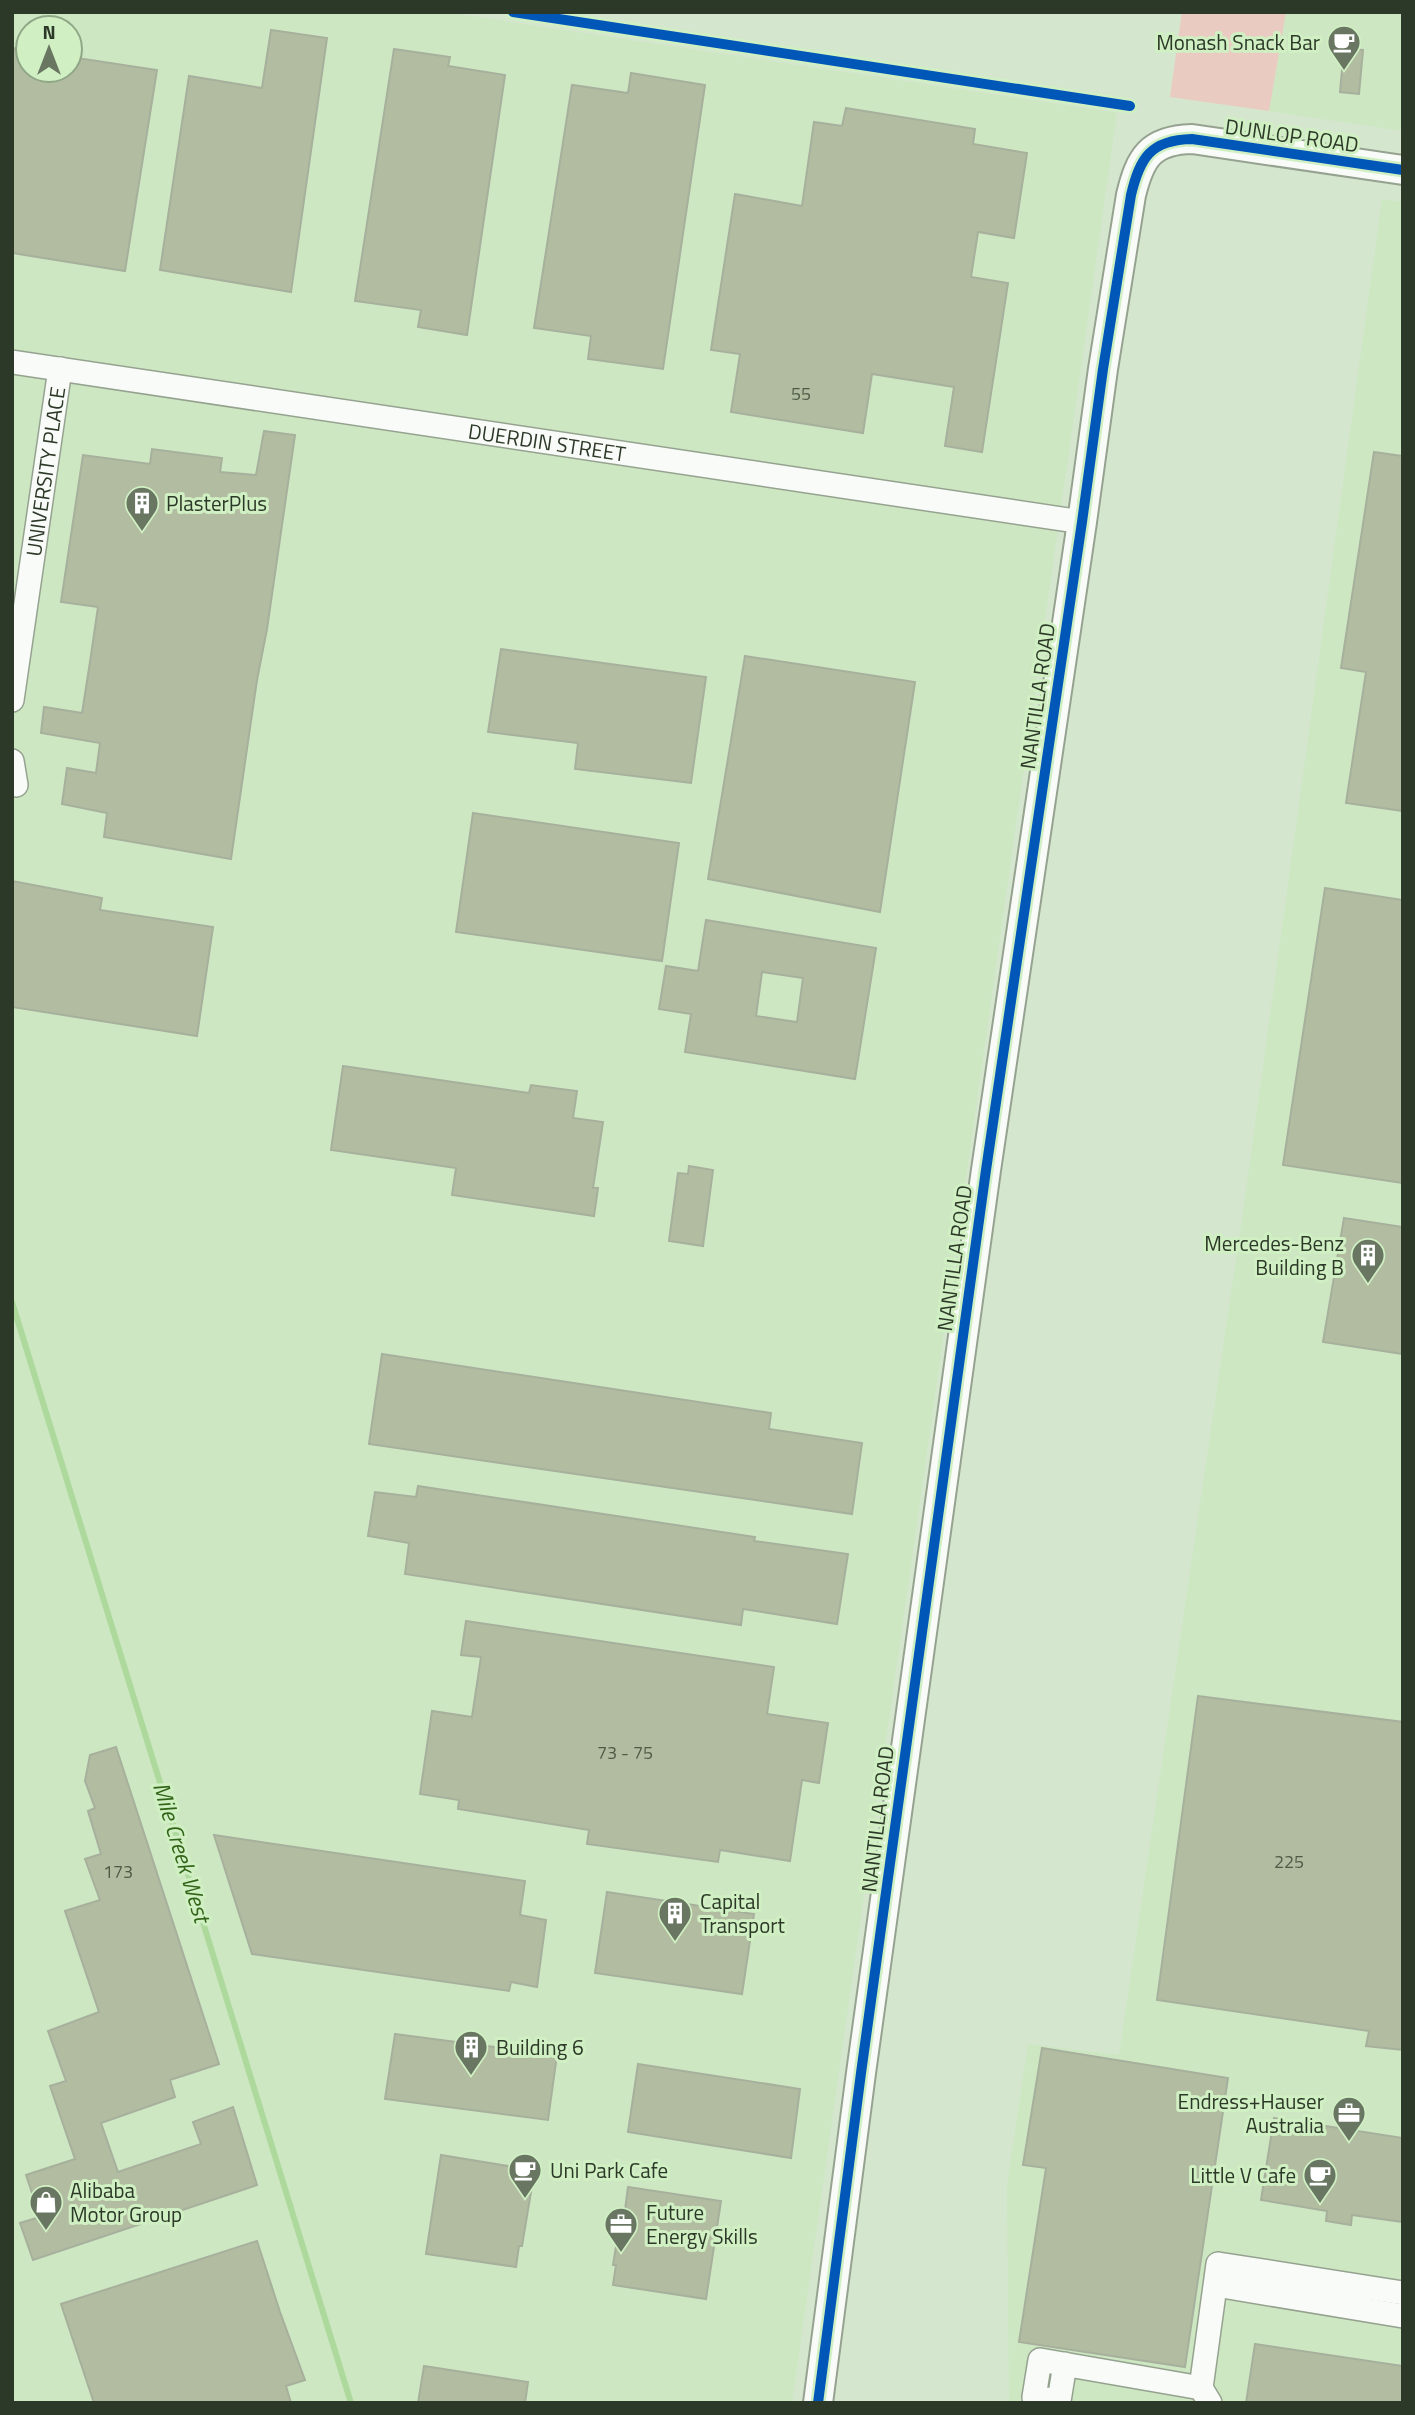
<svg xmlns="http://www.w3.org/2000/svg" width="1415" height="2415" font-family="'Titillium Web',sans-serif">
<rect width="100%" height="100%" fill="#d5e6ce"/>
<path fill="#cce7c1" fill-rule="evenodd" d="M12,12h433l672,101 -325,2290h-780zM28,28h42v42h-42z
M1286,12h117v119l-134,-20z
M1382,199l21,3v2201h-394l-2,-218 21,-141 91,11 125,-850z"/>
<path fill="#eacbc1" d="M1182,12h104l-17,99 -99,-14z"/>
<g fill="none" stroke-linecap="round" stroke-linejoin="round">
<path stroke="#aed99c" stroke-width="6" d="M12,1302l339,1101"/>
</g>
<path fill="#b2bca0" stroke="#a7b09c" stroke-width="2" fill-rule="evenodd" d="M271,30l56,8 -36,254 -131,-22 29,-194 73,12z
M12,48l16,3v19h42v-13l87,13 -32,201 -113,-18z
M394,49l56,8 -2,9 57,9 -38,260 -49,-8 3,-17 -66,-9z
M1344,49l19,1 -4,44 -19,-2z
M631,73l74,12 -42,284 -75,-10 3,-23 -57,-8 38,-243 56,8z
M846,108l129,21 -2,15 54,9 -13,85 -36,-6 -7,45 37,6 -26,169 -37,-6 9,-59 -82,-13 -9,59 -132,-21 9,-58 -29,-4 24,-156 67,12 12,-84 28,4z
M264,431l31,4 -28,194 -10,51 -26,179 -127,-22 3,-24 -45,-9 5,-36 29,5 4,-30 -59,-10 3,-26 38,6 8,-51 8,-55 -37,-5 22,-147 67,9 2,-15 70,9 -2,14 36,3z
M1374,452l29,4v355l-57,-8 20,-131 -25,-4z
M501,649l205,28 -15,106 -116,-14 3,-26 -90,-11z
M745,656l170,26 -35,230 -172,-33z
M473,813l206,30 -17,118 -206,-29z
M12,881l90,17 -2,12 113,17 -16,109 -185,-29z
M1325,888l78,12v283l-120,-18z
M706,920l170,28 -21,131 -170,-27 6,-38 -32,-5 7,-43 32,5zM762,972l41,6 -6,44 -41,-6z
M343,1066l186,27 2,-8 46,6 -4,27 30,4 -10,66h5l-4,28 -142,-21 4,-27 -125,-18z
M689,1166l24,4 -10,76 -34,-5 9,-68 10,1z
M1344,1218l59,9v127l-80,-12z
M382,1354l389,59 -2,16 93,14 -10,71 -483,-70z
M418,1486l337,51 -1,4 94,13 -11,70 -94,-15 -2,16 -336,-51 4,-31 -41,-7 7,-44 41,5z
M466,1621l308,46 -7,47 61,9 -9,60 -17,-3 -12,81 -70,-11 -2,12 -131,-18 2,-14 -131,-21 1,-9 -39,-6 12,-83 40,6 9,-60 -20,-2z
M1198,1696l205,26v328l-37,-4 3,-15 -212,-31z
M116,1747l103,317 -49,16 5,17 -74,26 17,49 83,-28 -8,-22 40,-15 24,78 -224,75 -13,-37 20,-6 -14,-42 49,-16 -25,-73 16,-5 -18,-50 51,-19 -34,-101 35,-11 -15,-41 16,-5 -13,-43 7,-3 -10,-27 5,-26z
M214,1835l311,46 -5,34 26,5 -9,67 -26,-5 -2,9 -257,-37z
M607,1892l147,22 -12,80 -147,-21z
M395,2034l162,21 -9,65 -163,-21z
M1042,2048l186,30 -43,289 -166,-25 27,-174 -23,-3z
M638,2064l162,25 -9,69 -163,-26z
M1274,2118l129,20v84l-51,-7 -1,10 -25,-4 1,-10 -66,-11z
M441,2155l91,15 -3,21 2,1 -9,54h-3l-3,21 -90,-13z
M628,2187l93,14 -15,98 -93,-14 3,-20h-3l9,-56 3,1z
M257,2241l23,71 25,68 -19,6 5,17h-197l-33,-99z
M1255,2344l148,22v37h-157z
M424,2366l104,16 -3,21h-107z"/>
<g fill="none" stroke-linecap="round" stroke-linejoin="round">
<defs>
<g id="minor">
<path id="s1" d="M12,362l1070,160"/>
<path id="s2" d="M12,700l48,-331"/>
<path d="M12,761l4,24"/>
<path d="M1216,2285l187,31"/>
<path d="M1065,2364l-6,37 -25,-4 6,-37 161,28"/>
<path d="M1210,2403l-9,-15 17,-124 185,29"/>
</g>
<path id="tertiary" d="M818,2403l43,-330 125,-903 96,-648 21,-153 28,-174c9,-37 19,-55 61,-56l211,31"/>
</defs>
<use href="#minor" stroke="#96a290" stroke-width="26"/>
<use href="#tertiary" stroke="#96a290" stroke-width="32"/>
<use href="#minor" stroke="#f9fbf8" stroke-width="23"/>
<use href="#tertiary" stroke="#f9fbf8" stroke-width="28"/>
<defs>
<path id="cycleway" d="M513,12l617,94
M818,2403l43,-330 125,-903 96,-648 21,-153 28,-174c9,-37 19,-55 61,-56l211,31"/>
</defs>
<use href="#cycleway" stroke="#d0f0c4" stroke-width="15"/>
<use href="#cycleway" stroke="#0057b8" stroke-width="10"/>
</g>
<defs>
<symbol id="cafe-pin" viewBox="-11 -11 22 30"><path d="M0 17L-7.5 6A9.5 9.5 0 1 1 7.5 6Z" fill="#687662" stroke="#d0f0c4"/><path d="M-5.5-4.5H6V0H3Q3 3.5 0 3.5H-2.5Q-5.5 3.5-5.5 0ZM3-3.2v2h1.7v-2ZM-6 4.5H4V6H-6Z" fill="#fff"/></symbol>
<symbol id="building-pin" viewBox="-11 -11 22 30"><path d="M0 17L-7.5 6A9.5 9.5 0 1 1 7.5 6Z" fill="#687662" stroke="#d0f0c4"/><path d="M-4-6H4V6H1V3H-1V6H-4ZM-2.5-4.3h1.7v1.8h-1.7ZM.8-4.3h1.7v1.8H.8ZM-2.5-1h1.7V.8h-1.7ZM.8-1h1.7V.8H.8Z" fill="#fff"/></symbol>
<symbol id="office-pin" viewBox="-11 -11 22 30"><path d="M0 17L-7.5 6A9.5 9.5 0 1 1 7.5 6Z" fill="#687662" stroke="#d0f0c4"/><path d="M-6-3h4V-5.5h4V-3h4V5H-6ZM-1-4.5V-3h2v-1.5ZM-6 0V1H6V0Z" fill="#fff"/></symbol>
<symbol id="shop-pin" viewBox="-11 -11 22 30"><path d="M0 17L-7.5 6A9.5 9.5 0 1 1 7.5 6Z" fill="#687662" stroke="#d0f0c4"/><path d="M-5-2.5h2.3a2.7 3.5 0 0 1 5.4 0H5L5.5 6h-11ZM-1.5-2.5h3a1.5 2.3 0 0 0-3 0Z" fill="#fff"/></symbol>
</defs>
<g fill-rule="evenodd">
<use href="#cafe-pin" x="1325" y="23" width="38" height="52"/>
<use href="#building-pin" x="123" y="484" width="38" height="52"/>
<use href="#building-pin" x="1349" y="1236" width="38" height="52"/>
<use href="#building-pin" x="656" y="1894" width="38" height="52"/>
<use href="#building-pin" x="452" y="2028" width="38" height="52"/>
<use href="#office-pin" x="1330" y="2094" width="38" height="52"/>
<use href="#cafe-pin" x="506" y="2151" width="38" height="52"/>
<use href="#cafe-pin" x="1301" y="2156" width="38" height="52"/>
<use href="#shop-pin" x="27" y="2183" width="38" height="52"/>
<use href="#office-pin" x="602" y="2205" width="38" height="52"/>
</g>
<g text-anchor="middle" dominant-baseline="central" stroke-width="6" stroke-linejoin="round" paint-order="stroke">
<g font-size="18" fill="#4e5a46">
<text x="801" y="393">55</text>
<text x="625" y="1752">73 - 75</text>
<text x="1289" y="1861">225</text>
<text x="118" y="1871">173</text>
</g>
<g font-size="21" fill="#2d3928" stroke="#d0f0c4" text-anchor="start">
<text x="1320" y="42" text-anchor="end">Monash Snack Bar</text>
<text x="166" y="503">PlasterPlus</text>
<text x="1344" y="1243" text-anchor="end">Mercedes-Benz<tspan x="1344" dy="24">Building B</tspan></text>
<text x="700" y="1901">Capital<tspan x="700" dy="24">Transport</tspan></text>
<text x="496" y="2047">Building 6</text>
<text x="1324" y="2101" text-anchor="end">Endress+Hauser<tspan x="1324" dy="24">Australia</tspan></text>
<text x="550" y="2170">Uni Park Cafe</text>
<text x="1296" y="2175" text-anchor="end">Little V Cafe</text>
<text x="70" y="2190">Alibaba<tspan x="70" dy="24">Motor Group</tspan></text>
<text x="646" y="2212">Future<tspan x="646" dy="24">Energy Skills</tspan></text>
</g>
<g font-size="21" fill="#2d3928" stroke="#d0f0c4">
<text transform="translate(1292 135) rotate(8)">DUNLOP ROAD</text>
<text stroke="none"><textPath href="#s1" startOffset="541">DUERDIN STREET</textPath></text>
<text stroke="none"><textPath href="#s2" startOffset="231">UNIVERSITY PLACE</textPath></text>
<text transform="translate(1037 696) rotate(-82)">NANTILLA ROAD</text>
<text transform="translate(954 1258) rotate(-82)">NANTILLA ROAD</text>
<text transform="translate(877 1819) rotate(-83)">NANTILLA ROAD</text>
</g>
<g font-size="23" font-style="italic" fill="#326418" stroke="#d0f0c4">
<text transform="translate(182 1852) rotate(73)">Mile Creek West</text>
</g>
</g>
<rect width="1415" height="2415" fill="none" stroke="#2d3928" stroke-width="28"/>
<g transform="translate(49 49)"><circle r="33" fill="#d0f0c4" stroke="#8fa786" stroke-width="2"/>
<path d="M0-5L12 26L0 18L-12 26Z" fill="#687662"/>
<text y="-10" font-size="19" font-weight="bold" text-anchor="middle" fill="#2d3928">N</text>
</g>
</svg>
